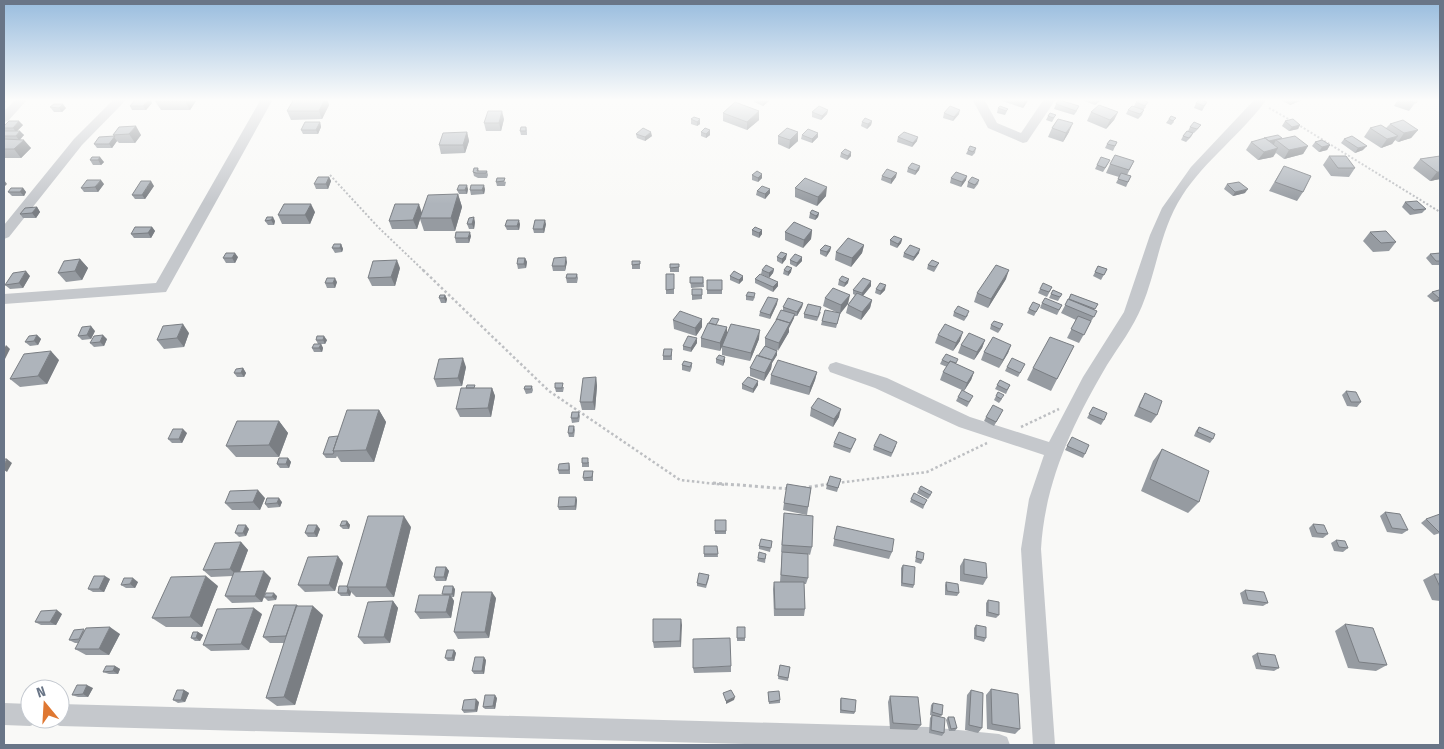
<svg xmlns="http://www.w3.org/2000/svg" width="1444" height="749" font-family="'Fira Sans Condensed',sans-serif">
<rect width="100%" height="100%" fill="#f9f9f7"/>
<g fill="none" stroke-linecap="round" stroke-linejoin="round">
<path stroke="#bdbfc2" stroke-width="2" stroke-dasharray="2 2" stroke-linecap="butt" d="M1269,108l23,13
M1297,124l143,88
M330,175l48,52 46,44"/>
<path stroke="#bdbfc2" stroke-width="2.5" stroke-dasharray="2.5 2.5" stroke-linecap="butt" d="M423,270l126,121 131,89 46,5
M1021,427l38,-18
M837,483l90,-11 60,-29
M826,485l3,-1"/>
<path stroke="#bdbfc2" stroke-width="3" stroke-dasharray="3 3" stroke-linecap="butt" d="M713,483l77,6
M803,488l26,-4"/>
<path fill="#c5c8cc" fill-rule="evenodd" d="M16,99h12l-20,22 -4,1v-11z
M114,99h13l-45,46 -73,92 -5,2v-14l70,-86z
M261,99h12l-107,193 -162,12v-10l152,-11z
M972,99h12l13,24 24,10 23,-34h12l-29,43 -4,1 -35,-15z
M1255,99h12c-25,35 -62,61 -85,97 -22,34 -25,74 -40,110 -9,22 -23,40 -35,59 -34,58 -62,116 -66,184l14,196h-22l-12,-196 8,-50 15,-44 -85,-28 -84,-39 -45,-16 -2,-4 2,-4 6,-2 51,16 83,39 79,25 34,-65 41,-65 26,-77 12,-27 29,-41z
M4,703l26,1v15h9l-1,4 -8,3 -26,-1z
M60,704l868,23 71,7 8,3 3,8h-227l-723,-19 -8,-3 -1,-4h9z"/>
</g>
<path fill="#969ba1" d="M129,99h26h-5l2,4 -6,7h-14l-2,-4 6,-7z
M294,99h33l2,6 -7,14 -31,1 -4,-9z
M754,99h15v2l-6,5 -9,-4z
M1003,99h25l-1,3 -4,6 -21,-7z
M1085,99h17l-7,6 -11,-4z
M1139,99l7,8 -3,3h1l-2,5 -4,4 -12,-5 2,-4 6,-4 2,-4z
M1279,99h23l-2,2 -10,4z
M1398,99h20l-9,12 -15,-5z
M155,101h41l-6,9h-29z
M1207,102l-5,9 -8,-3 2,-5z
M1056,104l21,7 -3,4 -20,-6z
M50,107l16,1 -4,4h-8z
M998,108l10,1 -3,6 -8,-2z
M828,110l-1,4 -6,6 -9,-3v-5z
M1091,112h27l-4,8 -8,9 -19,-8z
M723,113l36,7 -12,10 -24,-9z
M944,113l15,1 -6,7 -10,-3z
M1056,115l-4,7 -6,-2 2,-4z
M1171,116l3,6 -3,3 -5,-2z
M694,117l6,7 -3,2 -6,-2v-5z
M504,119l-3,12h-15l-2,-8z
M872,121l-1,4 -4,4 -6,-3 1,-4z
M1285,121l15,4 -2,4 -9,2 -7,-5z
M320,122l1,5 -3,7h-15l-2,-4z
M1390,124l28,6 -7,8 -13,4 -3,-2 -3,4 -11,4 -17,-11 6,-9h16z
M23,125l-6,6 7,4 -4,5 11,8 -10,10h-17v-32z
M1201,125l-3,4 -4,4h-1l-2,4 -5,5 -5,-2 2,-4 5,-5 2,-4z
M119,127l22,8 -6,8h-16l-2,-2 -5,7h-15l-3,-4 20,-8 -1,-1z
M526,127l1,5v3h-6l-1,-4z
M1052,128l17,4 -6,10 -15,-5z
M467,132l2,9 -4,12 -24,1 -2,-9z
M701,132l9,3 -4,3 -5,-2z
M798,132v9l-9,8 -11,-5v-8z
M636,134l16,2 -7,5 -8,-3z
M802,135l16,2 -6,6 -11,-4z
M898,137l19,4 -5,6 -15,-5z
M1282,139l26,7 -5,8 -19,5 -8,-6 -3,4 -15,3 -12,-10 5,-8z
M1344,139l19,11 -8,3 -14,-10z
M1117,142l-4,9 -8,-3 2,-4z
M1315,142l15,3 -3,5 -8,2 -7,-6z
M976,148l-1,5 -3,3 -6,-2 2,-4z
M851,152v4l-4,4 -7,-3 1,-4z
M1329,156l26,12 -6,9 -18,-1 -8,-11z
M1440,156v23l-10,2 -17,-13 7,-9z
M92,157l12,5 -3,3h-8l-3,-5z
M1134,161l-7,14 4,1 -5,11 -10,-4 3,-6 -13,-4 4,-9z
M1108,164l-5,8 -8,-3 2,-4z
M920,166l-1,4 -4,5 -8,-3 1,-4z
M1284,166l19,26 -6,9 -28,-10z
M478,168l1,3h8l1,4 -1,3h-9l-4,-2 -1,-4z
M762,174v4l-4,4 -6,-2v-5z
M882,176l14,1 -5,7 -10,-4z
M329,177l2,4 -3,8h-12l-2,-5z
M497,178l9,4 -1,4h-8l-1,-4z
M951,178l15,2 -5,7 -11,-4z
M979,180l-1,4 -4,5 -7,-2 1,-5z
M104,184l-6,8h-14l-3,-4z
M1227,184l18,9 -12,3 -9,-7z
M154,186l-9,13h-10l-3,-4z
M23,188l3,4 -2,4h-12l-4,-4z
M795,188l31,8 -9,10 -22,-9z
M468,189l-1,5h-8l-2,-4z
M485,189l-1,5 -13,1 -1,-5z
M757,191l13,2 -5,6 -9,-4z
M458,194l4,13 -7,24h-31l-4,-12 -3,10h-25l-3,-8 33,-9z
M1405,202l21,7 -4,4 -12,2 -8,-8z
M37,207l3,5 -4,6h-13l-3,-4z
M315,212l-5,12h-28l-4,-9z
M810,213h9l-1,4 -3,3 -6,-2z
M267,217l8,4 -1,4h-6l-3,-4z
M475,222l-1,7h-5l-2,-5z
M520,224l-1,6h-12l-2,-4z
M546,224l-2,9h-10l-1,-4z
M152,227l3,4 -4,7h-17l-3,-4z
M752,230h10v4l-3,4 -7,-3z
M812,230l-1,9 -8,9 -18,-8v-8z
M1370,232l26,10 -7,9 -16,1 -10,-11z
M471,236l-2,7h-13l-1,-5z
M902,239l-1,4 -4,5 -7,-3v-5z
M341,244l2,5 -1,3 -7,1 -3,-5z
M864,245l-2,8 -11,14 -16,-7 1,-8z
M831,247l-1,4 -4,6 -6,-3v-4z
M904,253h15l-6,8 -10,-4z
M1440,253v12h-8l-6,-7 4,-4z
M238,257l-3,6h-9l-3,-5z
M777,257l9,2 -4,5 -5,-3z
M802,257v4l-6,6 -6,-3v-4z
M525,258l2,4 -1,6 -8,1 -1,-5z
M80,259l8,9 -6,12 -16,2 -8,-9z
M640,261v8h-8v-4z
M567,262l-2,9h-12l-1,-5z
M939,263l-2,4 -3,5 -7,-3 1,-4z
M670,264h9v8h-9z
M1098,266l9,3 -6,11 -8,-4z
M400,268l-5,18h-23l-4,-8z
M774,269l-1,4 -4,5 -8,-4 1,-4z
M784,270l7,2 -3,4 -5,-2z
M577,274l1,4 -1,5h-10l-1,-5z
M674,274v20h-8v-4z
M30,276l-7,12 -13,1 -5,-4z
M730,276l13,4 -4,4 -9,-4z
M690,277h13l1,10 -13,1z
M755,279l23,7 -5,6 -18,-9z
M1006,279l-18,29 -14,-6 3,-9z
M707,280h15v14h-15z
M839,280l9,3 -4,4 -6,-2z
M337,282l-2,6h-8l-2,-5z
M871,286l-8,10 9,4 -2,8 -9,12 -15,-7 2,-8 7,-10 -2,-1v-4z
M1052,287l-5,10 -9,-4 2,-4z
M692,289h10v10l-10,1z
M876,289l9,1 -5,5 -5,-2z
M1053,290l9,4 -4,7 -9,-3z
M1439,290l1,11 -6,1 -7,-6 5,-4z
M1071,294l27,10 -4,6 3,1 -18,32 -12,-5 9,-18 -15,-7z
M445,295l2,4 -1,4h-5l-2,-5z
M850,295l-10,19 -4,14 -15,-3 1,-4 14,-9 -13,-6 2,-8z
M746,296l9,1 -2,4 -7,-1z
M803,303l-1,4 -5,9h-3v2l-5,10v4l-12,19v4l-5,8 -1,6 -7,12 -14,-5v-8l15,-22v-8l18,-28v-3z
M1042,303l20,2 -5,10 -17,-7z
M777,304l-7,15 -11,-3 1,-4z
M1040,305l-6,11 -7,-3 2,-4z
M821,312l-4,9 -13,-3v-4z
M954,312l14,3 -4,6 -11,-5z
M702,319v8l-6,9 -22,-7 -1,-9z
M719,324l-1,1 9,2v7l32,5 -9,22 -28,-6v-8l-2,4 -19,-4v-9z
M991,325l10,4 -3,4 -8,-4z
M95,331l-4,8 -9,1 -4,-4z
M189,333l-5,14 -20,2 -7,-9z
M37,335l4,4 -3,6 -8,1 -5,-4z
M938,335l22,6 -7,10 -18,-8z
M107,339l-3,7 -10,1 -4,-4z
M316,340h11l-2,4h-4l2,4 -1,4h-8l-2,-4 6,-4z
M985,340l-3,8 -8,12 -16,-7 3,-8z
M697,343l-6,9 -8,-2v-4z
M1011,345l-3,8 -9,15 -18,-8 3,-8z
M1074,346l-23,45 -24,-11 6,-12z
M672,353v7h-9v-4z
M716,359l9,2 -2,5 -7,-3z
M59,360l-12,24 -27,3 -10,-8z
M942,360l14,4 18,8 -3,8 -7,11 -24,-11 3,-8 4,-5 -7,-3z
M692,363v4l-2,5 -8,-2v-5z
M1025,364l-7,13 -13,-6 2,-4z
M466,367l-4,19 -25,1 -3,-8z
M243,368l3,5 -2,4h-7l-3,-4z
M817,372l-2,8 -6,15 -39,-11 1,-9z
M596,377l1,9 -2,24h-13l-2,-8z
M1000,380l10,5 -4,9 -11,-5z
M742,384l16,1 -5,8 -11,-4z
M532,386l1,4 -1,3 -6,1 -2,-5z
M564,387l-1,5h-7l-1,-4z
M476,388h16l3,8 -4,21h-31l-4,-8z
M1346,391l15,11 -4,5 -10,-1 -5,-11z
M1145,393l12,22 -6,8 -17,-7 6,-14z
M996,396l6,3 -3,4 -5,-3z
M958,397l13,3 -4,7 -11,-6z
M1093,407l11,13 -3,5 -14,-7z
M811,408l28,9 -6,10 -23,-11z
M379,410l7,12 -12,40h-33l-4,-6 -1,2h-10l-3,-4 15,-18z
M579,412l1,4 -1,6 -7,1 -1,-5z
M1001,414l-7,12 -10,-5 2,-4z
M279,421l9,12 -9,24h-43l-10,-11z
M574,426l1,4 -1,7h-5l-1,-4z
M1199,427l14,12 -3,4 -16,-7 2,-5z
M187,433l-5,10h-10l-4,-4z
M1072,437l13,17 -2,4 -18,-8z
M856,439l-6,14 -17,-6 1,-4z
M874,446h22l-5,11 -18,-7z
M1162,449l37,53 -11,11 -47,-22 12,-30z
M288,458l3,4 -2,6h-9l-3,-4z
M589,462v5h-7v-4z
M569,463l1,4v7h-11l-1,-4z
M593,471v10h-9l-1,-3z
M841,479l-4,13 -11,-3 1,-4z
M811,488l-4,27 -24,-5 1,-7z
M919,489l12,6 -3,4 -11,-6z
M576,497l1,3 -1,10h-17l-1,-3z
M265,498l-5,12h-28l-7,-7z
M911,499l14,5 -2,5 -13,-7z
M282,502l-2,5 -12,1 -3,-4z
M1385,512l23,18 -6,4 -15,-2 -7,-16z
M784,513l28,34 -2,8 -2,-1v24l-2,6h-2l1,25 -1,7h-30l-1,-27 1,-7h6l2,-30h-1z
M1426,519l14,14 -6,2 -13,-12z
M715,520h11v14h-11z
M347,521l3,4 -1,4h-6l-3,-3z
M1313,524l15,10 -5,4 -11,-1 -3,-9z
M837,526l55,26 -3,7 -56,-13z
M411,527l-17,70h-38l-5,-5 -1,4h-9l-3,-3 9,-7z
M249,529l-3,7 -7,1 -4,-4z
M320,529l-3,8h-9l-3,-4z
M1336,540l12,8 -5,4 -9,-1 -3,-8z
M772,541l-2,11 -11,-3v-3z
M241,542l7,8 -8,22 31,6 -9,24 -30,1 -7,-7 8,-20 -22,1 -8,-7z
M704,546h13l1,11h-14z
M917,551l6,9 -2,4 -6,-2z
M766,554l-1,9 -8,-2 1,-3z
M964,559l23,19 -4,7 -23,-4v-15z
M343,563l-8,28 -30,1 -7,-7z
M903,565l11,20 -1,3 -12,-2v-18z
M446,567l3,4 -3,10h-10l-2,-4z
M1434,574h6v27l-8,-1 -9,-20z
M709,575v3l-3,10 -9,-2v-3z
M110,579l-6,13h-11l-5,-3z
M138,582l-3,6h-9l-5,-3z
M946,582l13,11 -2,3 -12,-1v-10z
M218,586l-16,41h-36l-14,-9z
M455,589l-1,8h-2l2,4 -3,17 -31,1 -5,-7 27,-17z
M1245,590l23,13 -5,3 -20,-2 -3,-11z
M277,596l-1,4 -8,1 -4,-4z
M496,598l-7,40 -31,1 -4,-7z
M988,600l11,15 -3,3 -10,-2v-13z
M393,601l5,7 -8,35 -26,1 -6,-7z
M297,605l1,1 25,9 -28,90 -18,1 -11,-8 18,-55h-14l-7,-6z
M62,614l-6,11h-15l-6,-3z
M262,614l-13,36 -38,1 -8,-6z
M681,619v28l-27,1 -1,-6z
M1345,624l42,41 -11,6 -28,-3 -13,-37z
M976,625l10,13 -2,4 -10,-3v-11z
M737,627h8v14h-8z
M85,630l35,4 -11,21h-23l-11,-6 4,-6h-4l-6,-3z
M198,632l5,3 -3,6h-5l-4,-3z
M454,650l2,3 -2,8h-6l-3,-3z
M1257,653l22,15 -5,3 -18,-2 -4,-13z
M486,660l-2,14h-10l-2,-3z
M780,665l10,2 -2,14 -10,-2z
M115,666l5,3 -2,5h-9l-6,-2z
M731,666v6l-37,1 -1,-5z
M93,688l-5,9h-10l-6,-2z
M991,689l29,40 -5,5 -28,-5 -1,-34z
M184,690l5,3 -4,9 -7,1 -5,-3z
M971,690l11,38 -4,5 -13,-3 2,-35z
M768,692l12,8v3l-11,1z
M890,696l31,29 -4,5 -27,-1 -2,-27z
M497,698l-2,11h-10l-2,-2z
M841,698l14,14 -1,2 -14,-1v-13z
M479,702l-2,10 -13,1 -2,-3z
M933,703l9,12 -2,2 4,16 -2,3 -13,-3 1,-15 2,-3 3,1 -5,-1 1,-10z
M948,717l9,11 -2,3h-6l-3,-11z"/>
<path fill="#7a7e83" d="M4,99h5l-5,5z
M150,99l2,4 -6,7 -3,-4z
M187,99h8l1,2 -6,9 -5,-9z
M325,99h2l2,6 -7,14 -3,-8z
M766,99h3v2l-6,5 1,-4z
M1025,99h3l-1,3 -4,6z
M1099,99h3l-7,6 2,-4z
M1299,99h3l-2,2 -10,4 3,-4z
M63,104l3,4 -4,4 -3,-4z
M828,110l-1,4 -6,6 1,-4z
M960,110l-1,4 -6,7 1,-4z
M502,111l2,8 -3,12 -2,-8z
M759,111v9l-12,10v-8z
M1118,112l-4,8 -8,9 4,-9z
M700,119v5l-3,2v-4z
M19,121l4,4 -7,7 -3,-4z
M872,121l-1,4 -4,4 1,-5z
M320,122l1,5 -3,7 -2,-4z
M1073,123l-4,9 -6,10 3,-9z
M1300,125l-2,4 -9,2 3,-4z
M136,126l5,9 -6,8 -6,-9z
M710,130v5l-4,3v-4z
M1418,130l-7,8 -13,4 6,-9z
M20,131l4,4 -5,5 -3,-4z
M467,132l2,9 -4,12 -2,-8z
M651,132l1,4 -7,5v-4z
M798,132v9l-9,8 1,-9z
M818,133v4l-6,6v-4z
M1398,136l-6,8 -11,4 6,-9z
M114,137l3,4 -5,7 -3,-4z
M918,137l-1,4 -5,6 1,-4z
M1282,138l-6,2 -2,4 -9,2 3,-5z
M24,140l7,8 -10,10 -7,-9z
M1330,145l-3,5 -8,2 3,-5z
M1308,146l-5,8 -19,5 5,-9z
M1367,146l-4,4 -8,3 3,-5z
M1278,148l-5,9 -15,3 6,-8z
M851,152v4l-4,4 1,-4z
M100,157l4,5 -3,3 -3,-5z
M920,166l-1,4 -4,5 1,-4z
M1437,172h3v7l-10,2z
M897,173l-1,4 -5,7v-5z
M762,174v4l-4,4v-4z
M967,176l-1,4 -5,7 1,-5z
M329,177l2,4 -3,8 -2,-5z
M4,180l3,4 -3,3z
M101,180l3,4 -6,8 -3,-5z
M151,181l3,5 -9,13 -3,-4z
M467,185l1,4 -1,5 -2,-4z
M484,185l1,4 -1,5 -2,-4z
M827,187l-1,9 -9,10 1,-9z
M23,188l3,4 -2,4 -4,-4z
M770,189v4l-5,6v-5z
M1248,189l-3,4 -12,3 2,-4z
M458,194l4,13 -7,24 -4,-13z
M311,204l4,8 -5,12 -5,-9z
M419,204l3,9 -5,16 -4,-9z
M37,207l3,5 -4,6 -4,-5z
M819,213l-1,4 -3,3 1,-4z
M273,217l2,4 -1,4 -3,-5z
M474,217l1,5 -1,7 -2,-5z
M519,220l1,4 -1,6 -2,-4z
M545,220l1,4 -2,9 -1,-4z
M152,227l3,4 -4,7 -3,-5z
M762,230v4l-3,4v-5z
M812,230l-1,9 -8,9 1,-8z
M470,232l1,4 -2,7 -1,-5z
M902,239l-1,4 -4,5 1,-4z
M341,244l2,5 -1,3 -2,-4z
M864,245l-2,8 -11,14 1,-9z
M831,247l-1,4 -4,6 1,-5z
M920,249l-1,4 -6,8 1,-4z
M235,253l3,4 -3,6 -3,-5z
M787,254l-1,5 -4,5v-5z
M566,257l1,5 -2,9v-5z
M802,257v4l-6,6 1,-4z
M525,258l2,4 -1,6 -2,-4z
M80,259l8,9 -6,12 -7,-9z
M397,260l3,8 -5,18 -4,-9z
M792,268l-1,4 -3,4v-4z
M774,269l-1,4 -4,5v-5z
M1009,270l-3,9 -18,29 3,-9z
M26,271l4,5 -7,12 -4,-5z
M743,276v4l-4,4v-4z
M335,278l2,4 -2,6 -2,-5z
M849,279l-1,4 -4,4 1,-4z
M871,281v5l-10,12 1,-5z
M778,282v4l-5,6v-5z
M886,285l-1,5 -5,5 1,-4z
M445,295l2,4 -1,4 -2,-5z
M850,295l-2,9 -8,10 1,-9z
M1439,298h1v3l-6,1z
M778,299l-1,5 -7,15v-4z
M872,300l-2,8 -9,12 1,-8z
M803,303l-1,4 -5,9v-4z
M795,314l-1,4 -5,10v4l-11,19 1,-8z
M702,319v8l-6,9 -1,-8z
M183,324l6,9 -5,14 -7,-9z
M91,326l4,5 -4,8 -4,-4z
M727,327v9l-7,15v-8z
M760,330l-1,9 -9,22 1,-8z
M963,332l-3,9 -7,10 3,-8z
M37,335l4,4 -3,6 -4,-4z
M103,335l4,4 -3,7 -4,-4z
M324,336l3,4 -2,4 -2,-4z
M697,338v5l-6,9v-4z
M985,340l-3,8 -8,12 3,-8z
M321,344l2,4 -1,4 -3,-4z
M6,345l4,4 -6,12v-12z
M1011,345l-3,8 -9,15 4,-8z
M51,351l8,9 -12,24 -9,-8z
M777,351v4l-5,8 -1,6 -7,12 1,-8z
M725,357v4l-2,5v-5z
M463,358l3,9 -4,19 -4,-8z
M243,368l3,5 -2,4 -3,-4z
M817,372l-2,8 -6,15 1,-8z
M974,372l-3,8 -7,11 3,-8z
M596,377l1,9 -2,24 -2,-8z
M758,381v4l-5,8v-4z
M492,388l3,8 -4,21 -3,-9z
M841,409l-2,8 -6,10 1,-8z
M379,410l7,12 -12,40 -8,-12z
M279,421l9,12 -9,24 -10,-12z
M183,429l4,4 -5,10 -3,-4z
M288,458l3,4 -2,6 -3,-4z
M7,459l5,4 -5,9 -3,-2v-5z
M258,490l7,8 -5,12 -7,-8z
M576,497l1,3 -1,10 -1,-4z
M279,498l3,4 -2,5 -3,-4z
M404,516l7,11 -17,70 -8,-10z
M347,521l3,4 -1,4 -3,-4z
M246,525l3,4 -3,7 -3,-3z
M317,525l3,4 -3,8 -3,-4z
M241,542l7,8 -10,26 -8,-7z
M338,556l5,7 -8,28 -6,-6z
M446,567l3,4 -3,10 -2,-4z
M264,571l7,7 -9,24 -7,-6z
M105,576l5,3 -6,13 -5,-3z
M206,576l12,10 -16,41 -12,-10z
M133,578l5,4 -3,6 -5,-4z
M453,586l2,3 -1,8 -2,-3z
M348,588l3,4 -1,4 -3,-3z
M492,592l4,6 -7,40 -4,-6z
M274,593l3,3 -1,4 -4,-3z
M450,595l4,6 -3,17 -5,-6z
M393,601l5,7 -8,35 -6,-6z
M313,606l10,9 -28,90 -11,-8z
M254,608l8,6 -13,36 -8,-6z
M57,610l5,4 -6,11 -6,-3z
M681,619l1,6 -1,22 -1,-6z
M110,627l10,7 -11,21 -10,-6z
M198,632l5,3 -3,6 -4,-3z
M454,650l2,3 -2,8 -2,-3z
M484,657l2,3 -2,14 -2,-3z
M115,666l5,3 -2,5 -5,-3z
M87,685l6,3 -5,9 -5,-3z
M184,690l5,3 -4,9 -4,-2z
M495,695l2,3 -2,11 -2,-3z
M735,697l-1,3 -8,4v-3z
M476,699l3,3 -2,10 -2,-2z"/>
<path fill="#aeb4bb" stroke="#7a7e83" d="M136,99h13l-6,7h-13z
M157,99h30l-2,2h-30z
M294,99h31l-6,12h-32z
M756,99h10l-2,3z
M1139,99l9,3 -3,4 -9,-4z
M1289,99h10l-6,2z
M1405,99h13l-2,4z
M1059,100l20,6 -3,5 -20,-7z
M1199,100l8,2 -3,4 -8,-3z
M735,102l24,9 -12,11 -24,-9z
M54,104h9l-4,4 -9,-1z
M1099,105l19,7 -8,8 -19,-8z
M819,106l9,4 -6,6 -10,-4z
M950,106l10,4 -6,7 -10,-4z
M1000,106l8,3 -2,2 -8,-3z
M1132,106l12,4 -4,4 -12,-4z
M488,111h14l-3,12h-15z
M1050,113l6,2 -3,3 -5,-2z
M1171,116l5,2 -3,3 -4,-2z
M694,117l6,2 -3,3 -6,-3z
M865,118l7,3 -4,3 -6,-2z
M1058,119l15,4 -7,10 -14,-5z
M1293,119l7,6 -8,2 -7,-6z
M1403,120l15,10 -14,3 -14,-9z
M9,121h10l-6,7h-9v-2z
M305,122h15l-4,8h-15z
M1194,122l7,3 -4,4 -7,-2z
M1381,125l17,11 -11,3 -17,-11z
M136,126l-7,8 -16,1 6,-8z
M521,127h5v4h-6z
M643,128l8,4 -6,5 -9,-3z
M705,128l5,2 -4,4 -5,-2z
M787,128l11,4 -8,8 -12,-4z
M808,129l10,4 -6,6 -10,-4z
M4,131h16l-4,5h-12z
M1187,131l6,2 -4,5 -6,-2z
M467,132l-4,13h-24l4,-12z
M904,132l14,5 -5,6 -15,-6z
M1278,135l4,3 -13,3 -4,-3h-1z
M115,136l-6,8h-15l5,-7z
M1295,136l13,10 -19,4 -13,-10z
M1352,136l15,10 -9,2 -14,-9z
M1265,138l13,10 -14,4 -13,-10z
M4,139l20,1 -10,9h-10z
M1110,140l7,2 -2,4 -8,-2z
M1322,140l8,5 -8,2 -7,-5z
M970,146l6,2 -3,4 -5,-2z
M845,149l6,3 -3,4 -7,-3z
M1115,155l19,6 -5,9 -19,-6z
M1329,156h17l9,12h-17z
M1440,156v16h-3l-17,-13z
M92,157h8l-2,3h-8z
M1101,157l9,3 -5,8 -8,-3z
M912,163l8,3 -4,5 -8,-3z
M1284,166l27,10 -8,16 -28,-10z
M474,168h4l-1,3h10l-1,2h-10l-3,-1z
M887,169l10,4 -6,6 -9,-3z
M757,171l5,3 -4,4 -6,-3z
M956,172l11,4 -5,6 -11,-4z
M1121,173l10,3 -3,6 -10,-3z
M318,177h11l-3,7h-12z
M972,177l7,3 -4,5 -7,-3z
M497,178h8l-1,3 -8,1z
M805,178l22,9 -9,10 -23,-9z
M87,180h14l-6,7 -14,1z
M141,181h10l-9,14h-10z
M1239,182l9,7 -13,3 -8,-8z
M459,185h8l-2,5h-8z
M471,185h13l-2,5h-12z
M762,186l8,3 -5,5 -8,-3z
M11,188h12l-3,4h-12z
M458,194l-7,24h-31l8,-23z
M1417,201l9,8 -12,1 -9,-8z
M284,204h27l-6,11h-27z
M395,204h24l-6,16 -24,1z
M37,207l-5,6 -12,1 5,-6z
M812,210l7,3 -3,3 -6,-3z
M267,217h6l-2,3 -6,1z
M474,217l-2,7h-5l2,-6z
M507,220h12l-2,6h-12z
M535,220h10l-2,9h-10z
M794,222l18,8 -8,10 -19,-8z
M135,227h17l-4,6 -17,1z
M755,227l7,3 -3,3 -7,-3z
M1386,231l10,11 -15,1 -11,-11z
M456,232h14l-2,6h-13z
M894,236l8,3 -4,5 -8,-4z
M848,238l16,7 -12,13 -16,-6z
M334,244h7l-1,4h-8z
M825,245l6,2 -4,5 -7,-2z
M910,245l10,4 -6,8 -10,-4z
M781,252l6,2 -5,5 -5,-2z
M226,253h9l-3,5h-9z
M1440,253v8h-4l-6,-7z
M795,254l7,3 -5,6 -7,-3z
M566,257l-1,9h-13l2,-8z
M518,258h7l-1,6h-7z
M80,259l-5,12 -17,2 6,-12z
M397,260l-6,17 -23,1 5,-17z
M932,260l7,3 -4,4 -7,-2z
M632,261h8v3l-8,1z
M670,264h9v3l-9,1z
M766,265l8,4 -5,4 -7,-3z
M996,265l13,5 -18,29 -14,-6z
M787,266l5,2 -4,4 -4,-2z
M1098,266l9,3 -3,6 -9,-3z
M26,271l-7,12 -14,2 8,-12z
M734,271l9,5 -4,4 -9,-4z
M567,274h10l-1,4h-10z
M666,274h8v15l-8,1z
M760,274l18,8 -5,5 -18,-8z
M842,276l7,3 -4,4 -6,-3z
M690,277h13v6h-13z
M327,278h8l-2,5h-8z
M863,278l8,3 -9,12 -9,-3z
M707,280h15v10h-15z
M880,283l6,2 -5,6 -5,-2z
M1043,283l9,4 -3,5 -9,-3z
M833,288l17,7 -9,10 -16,-7z
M692,289h10v6h-10z
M1053,290l9,4 -2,3 -9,-3z
M1439,290l1,1v7h-1l-7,-6z
M748,292l7,1 -1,4 -8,-1z
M857,293l15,7 -10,12 -14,-7z
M1071,294l27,10 -3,5 -26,-10z
M440,295h5l-1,3h-5z
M768,297l10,2 -8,16 -10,-3z
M788,298l15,5 -6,9 -14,-5z
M1045,298l17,7 -3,5 -17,-7z
M1068,299l29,12 -3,6 -29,-12z
M1033,302l7,3 -4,7 -7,-3z
M808,304l13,3 -3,10 -14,-3z
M958,306l11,5 -3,6 -12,-5z
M781,310l14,4 -5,9 -13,-4 -1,1z
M825,310l15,3 -3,11 -15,-3z
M680,311l22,8 -7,9 -22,-8z
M1078,316l13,5 -7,14 -13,-6z
M712,318l7,1 -3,6 -7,-2z
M777,319l13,4 -11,20 -14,-5z
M994,321l9,3 -3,5 -9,-4z
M708,323l19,4 -7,16 -19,-5z
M183,324l-6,14 -20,2 6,-14z
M731,324l29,6 -9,23 -29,-7z
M945,324l18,8 -7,11 -18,-8z
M91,326l-4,9 -9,1 4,-9z
M969,333l16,7 -8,12 -16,-7z
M37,335l-3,6 -9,1 4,-6z
M103,335l-3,7 -10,1 4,-7z
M317,336h7l-1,4h-7z
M688,336l9,2 -6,10 -8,-2z
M993,337l18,8 -8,15 -19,-8z
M1050,337l24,9 -17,33 -24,-11z
M314,344h7l-2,4h-7z
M765,346l12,5 -5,9 -14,-4z
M664,349h8l-1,7h-8z
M51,351l-13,25 -28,3 14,-25z
M946,354l12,5 -2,4 -6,-2 -1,2 -7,-3z
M719,355l6,2 -2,4 -7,-2z
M757,355l15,5 -7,13 -15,-5z
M463,358l-5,20 -24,1 5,-20z
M1012,358l13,6 -5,9 -13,-6z
M778,360l39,12 -7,15 -39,-12z
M684,361l8,2 -2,4 -8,-2z
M950,361l24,11 -7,11 -24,-11z
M243,368l-2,5h-7l2,-4z
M596,377l-3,25h-13l3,-24z
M748,377l10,4 -5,8 -11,-5z
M1000,380l10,5 -3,5 -10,-5z
M555,383h8l-1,5h-7z
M467,385h8l-1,3h-8z
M525,386h7l-1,3h-7z
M461,388h31l-4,20 -32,1z
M962,390l11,6 -4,6 -11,-5z
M1346,391l10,1 5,10h-10z
M998,392l6,3 -3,4 -5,-3z
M1145,393l17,8 -5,14 -18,-8z
M818,398l23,11 -7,10 -23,-11z
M993,405l10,5 -7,12 -10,-5z
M1093,407l14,6 -3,7 -15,-6z
M347,410h32l-13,40 -33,1z
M572,412h7l-1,6h-7z
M237,421h42l-10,24 -43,1z
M569,426h5l-1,7h-5z
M1199,427l16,7 -2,5 -16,-7z
M173,429h10l-4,10h-11z
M839,432l17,7 -5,10 -17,-6z
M880,434l17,8 -5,11 -18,-7z
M338,436l-5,15 1,1 -1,2h-10l6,-17z
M1072,437l17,8 -4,9 -18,-8z
M1162,449l47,22 -10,31 -49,-23z
M279,458h9l-2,6h-9z
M582,458h6v5h-6z
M4,459h3l-3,6z
M569,463v7h-11l1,-6z
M584,471h9l-1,6 -9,1z
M830,476l11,3 -3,9 -11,-3z
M787,484l24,4 -3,19 -24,-4z
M921,486l11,6 -2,3 -11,-6z
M258,490l-5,12 -28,1 5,-12z
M914,493l13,7 -3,5 -13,-6z
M559,497h17l-1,9 -17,1z
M267,498h12l-2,5 -12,1z
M1385,512l15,2 8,16 -16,-2z
M784,513l29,3 -1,31 -30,-2z
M1440,514v17l-1,1 -13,-13z
M368,516h36l-18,71h-39z
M715,520h11v11h-11z
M342,521h5l-1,4 -6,1z
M1313,524l11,1 4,9 -11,-1z
M238,525h8l-3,8h-8z
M308,525h9l-3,8h-9z
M837,526l57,13 -2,13 -58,-13z
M761,539l11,2 -1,7 -12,-2z
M1336,540l9,1 3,7 -9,-1z
M241,542l-11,27 -27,1 12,-27z
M704,546h13l1,8h-14z
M917,551l7,2 -1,7 -7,-2z
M759,552l7,2 -1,5 -7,-1z
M782,552l26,2v24l-27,-3z
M338,556l-9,29h-31l10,-28z
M964,559l22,4 1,15 -23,-4z
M903,565l12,2 -1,18 -12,-2z
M436,567h10l-2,10h-10z
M264,571l-9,25h-30l9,-24z
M699,573l10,2 -3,10 -9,-2z
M1434,574h6v13z
M94,576h11l-6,13h-11z
M206,576l-16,41 -38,1 19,-41z
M124,578h9l-3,6 -9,1z
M774,582h30l1,27h-30z
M946,582l12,2 1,9 -12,-2z
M339,586h8v1l1,1 -1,5h-9z
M444,586h9l-1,8h-10z
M1245,590l19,2 4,11 -20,-3z
M462,592h30l-7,40h-31z
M266,593h8l-2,4h-8z
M419,595h31l-4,17h-31z
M988,600l11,2v13l-11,-3z
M393,601l-9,36h-26l10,-35z
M274,605h23l-11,31 -23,1z
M296,606h17l-29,91 -18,1z
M254,608l-13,36 -38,1 14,-36z
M57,610l-7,12h-15l6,-11z
M653,619h28l-1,22 -27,1z
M1345,624l28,4 14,37 -28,-3z
M976,625l10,2v11l-10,-2z
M110,627l-11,22h-24l11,-21z
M737,627h8v11h-8z
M84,629l-5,10 -10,1 5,-10z
M193,632h5l-2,6h-5z
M730,638l1,28 -38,2v-29z
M447,650h7l-2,8h-7z
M1257,653l18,2 4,13 -18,-2z
M475,657h9l-2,14h-10z
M780,665l10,2 -2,11 -10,-2z
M106,666h9l-2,5 -10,1z
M77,685h10l-4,9 -11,1z
M991,689l27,5 2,35 -28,-5z
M177,690h7l-3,10h-8z
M731,690l4,7 -9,4 -3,-8z
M971,690l12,3 -1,35 -13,-3z
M779,691l1,9 -11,2 -1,-10z
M485,695h10l-2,11 -10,1z
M890,696l28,1 3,28 -28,-2z
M841,698l15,2 -1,12 -14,-2z
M476,699l-1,11h-13l2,-10z
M933,703l10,2 -1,10 -10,-3z
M932,715l13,3 -1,15 -13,-3z
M948,717h6l3,11 -6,1z"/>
<linearGradient id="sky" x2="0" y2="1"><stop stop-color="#98bcde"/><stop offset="0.49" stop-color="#fcfcfb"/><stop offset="1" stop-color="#fcfcfb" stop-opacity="0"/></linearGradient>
<rect width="1444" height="204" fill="url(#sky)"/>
<rect width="1444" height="749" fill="none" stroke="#697587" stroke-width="10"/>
<g transform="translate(45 704) rotate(342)"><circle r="24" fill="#ffffff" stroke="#c3c8cf"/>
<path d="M0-4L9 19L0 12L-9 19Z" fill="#df7731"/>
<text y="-8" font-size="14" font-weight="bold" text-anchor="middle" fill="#697587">N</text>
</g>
</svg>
